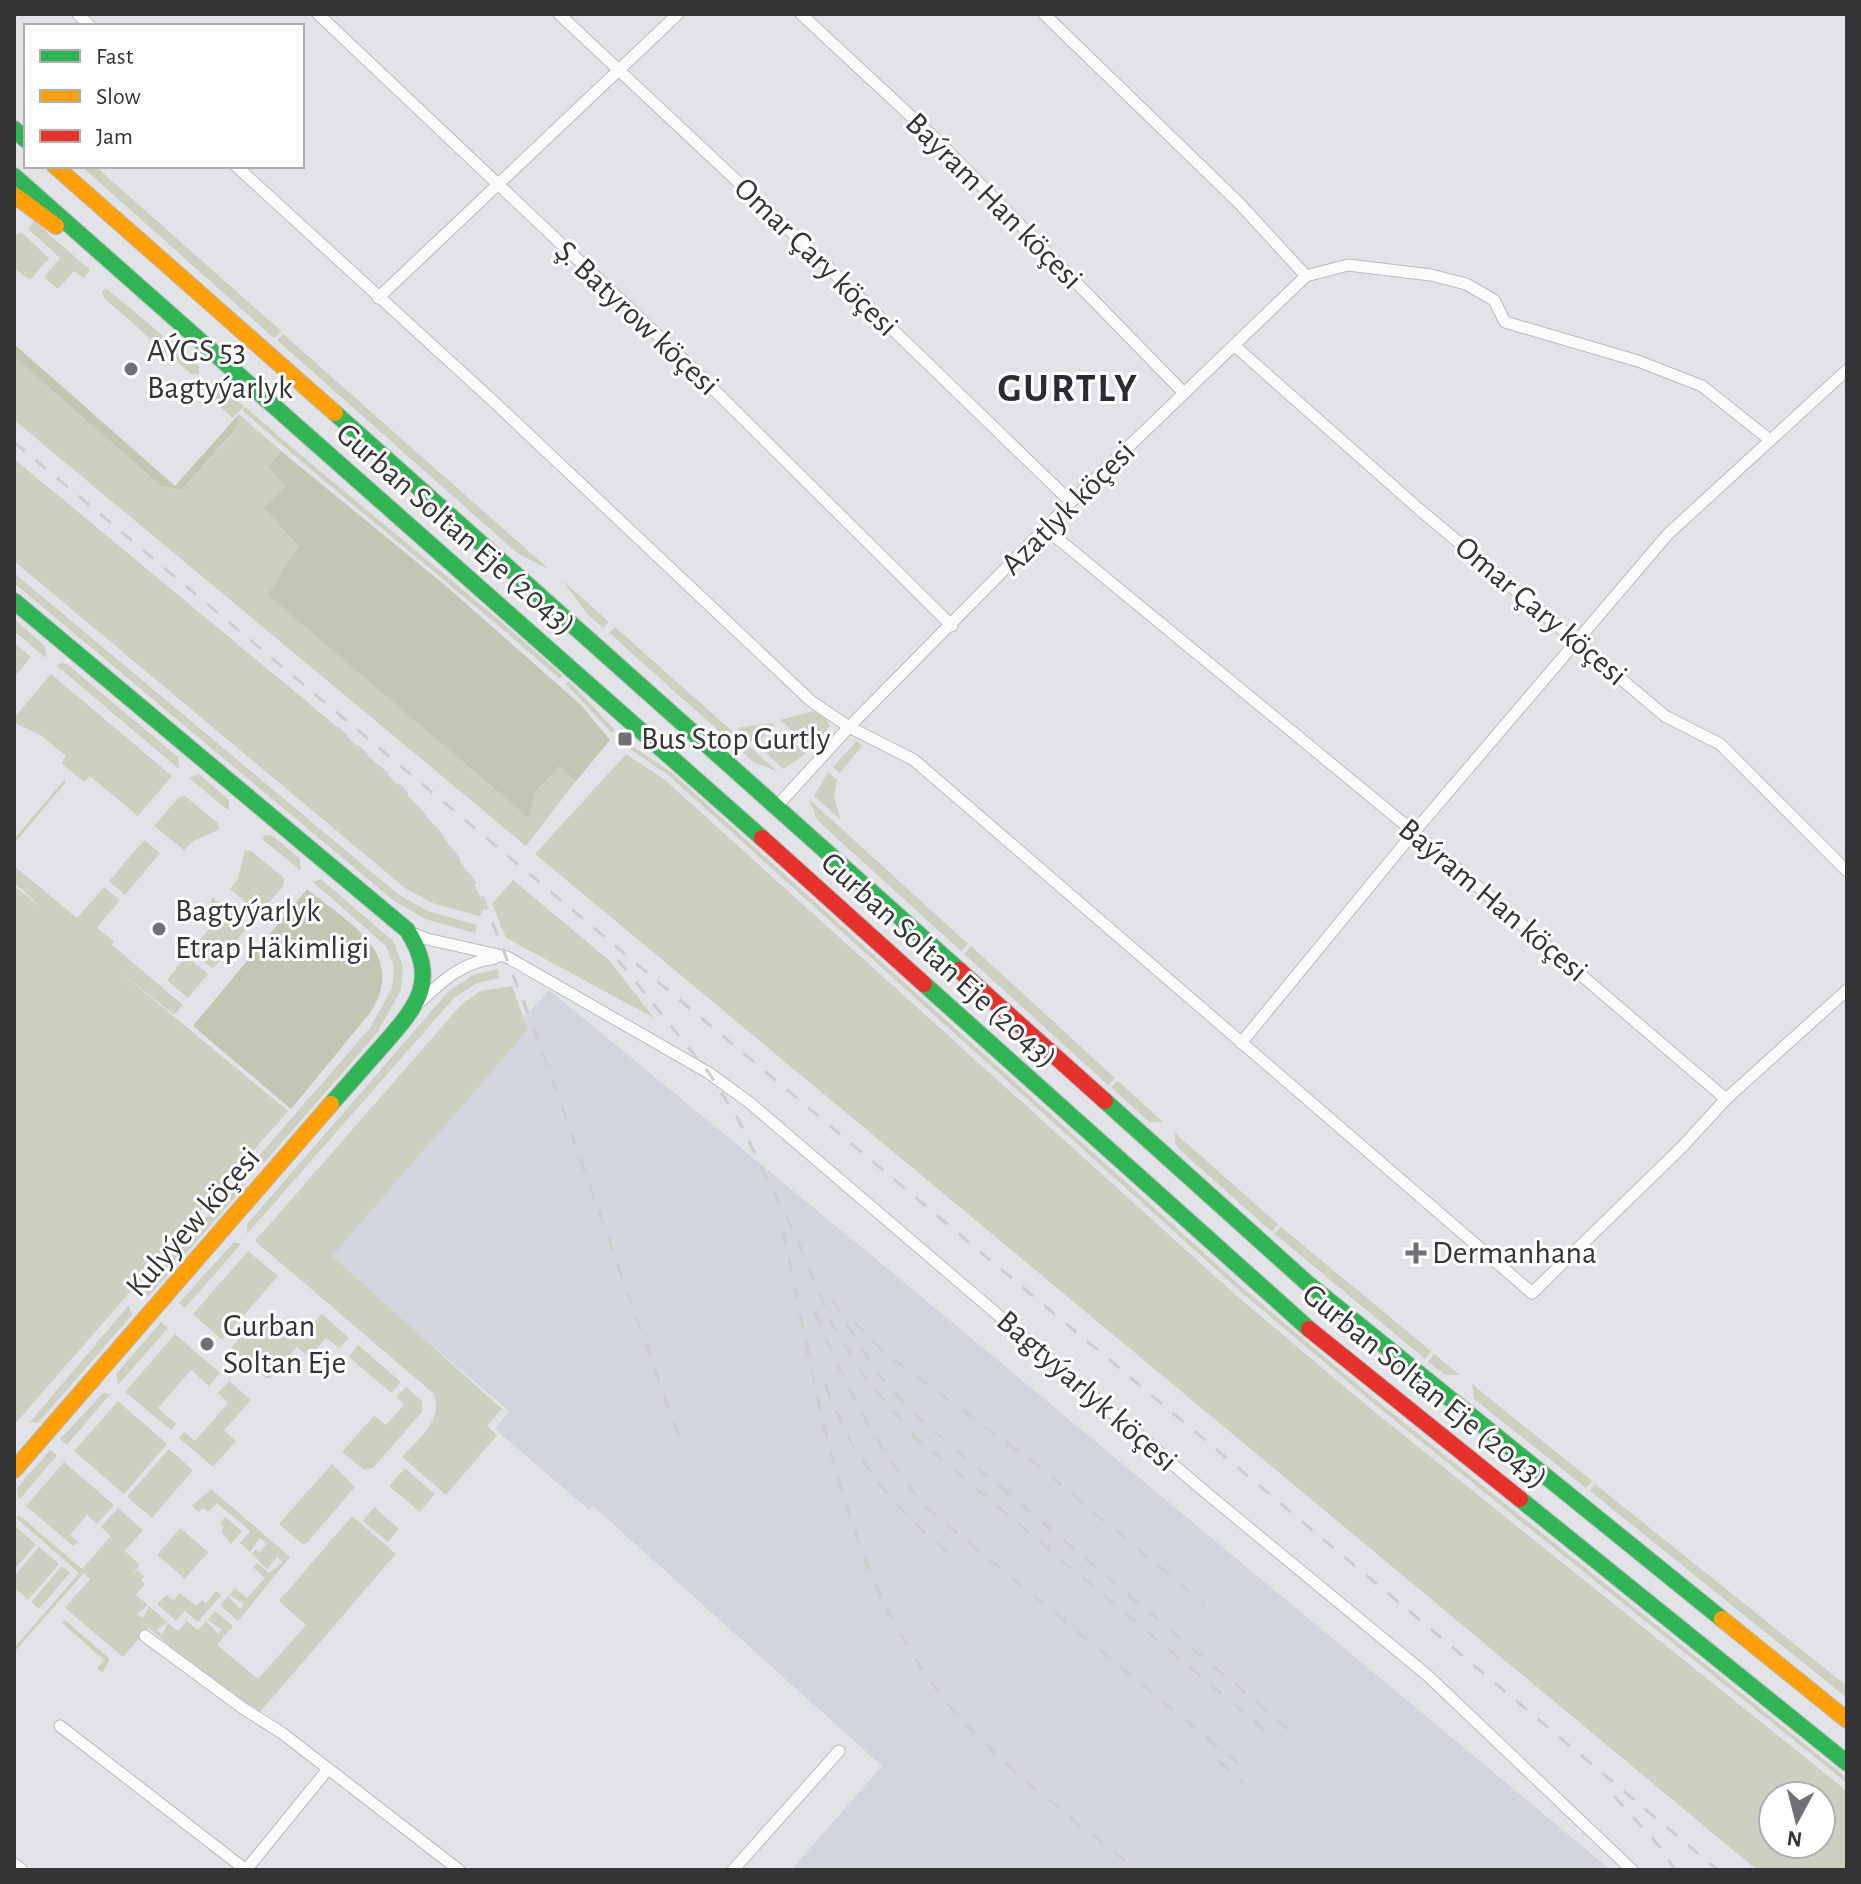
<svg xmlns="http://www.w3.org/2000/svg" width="1861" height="1884" font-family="'Alegreya Sans',sans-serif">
<rect width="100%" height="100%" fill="#e2e3e7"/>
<path fill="#d3d5de" d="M549,990l327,269 735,611h-820l91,-104 -289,-260 -4,4 -94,-81 14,-18 -189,-161z"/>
<path fill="#cdd0c1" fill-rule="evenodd" d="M81,166h14l186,165 -7,7z
M34,221l56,49 -7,8 -9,-7 -16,18 -14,-12 16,-19 -32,-29z
M21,232l28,26 -19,22 -16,-12v-32z
M106,288l93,78v8h-8l-87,-76 -2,-6z
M283,334l267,236 -33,-17 -240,-213z
M14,357l147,129 20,4 56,-61 2,-15 42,37 -13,16 17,19 -21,22 264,309 7,-25 26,-27 15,16 -50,65 -512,-426z
M216,392l15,3 13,11 -11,12 -25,-22z
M245,407c104,91 214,176 317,268l-2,4c-104,-92 -214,-177 -318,-269z
M14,459c72,59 143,119 215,178 82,69 217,170 256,271l-6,8 -47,-13 -27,-15 -391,-327z
M14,573l385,322 29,16 49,14 -2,8 -50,-14 -31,-18 -380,-318z
M563,581l46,41 -6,6 -15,-13z
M14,619l31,27 1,12 -32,-27z
M615,627l162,144 -22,-8 -146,-130z
M14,643l17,14 -17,21z
M61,663l6,1 111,93 1,12 -122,-103z
M51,674l121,102 -34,40 -48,-40 -6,6 -23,-19 5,-7 -24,-20 -28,-13v-5z
M569,681l46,49 -3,3 -46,-49z
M813,711l12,7 5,8 -18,22 -32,-28z
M771,723l3,2 -18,20 -19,-17z
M779,730l27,24 -23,15 -21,-19z
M857,741l5,5 -22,27 -7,-6z
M632,746l39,26 573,517 127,107 476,382v5l-479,-384 -127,-107 -573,-517 -38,-26z
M626,754l38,25 573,517 128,108 482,387v79h-90l-1222,-1016zM1821,1796v48h-48v-48z
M828,772l9,8 -3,17 7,23 -27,-24z
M199,774l30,26v11l-40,-33z
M64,780l2,2 -52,62v-5z
M185,796l33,27 2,6 -26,12 -10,9 -30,-24 24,-28z
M809,799l159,145 -7,7 -144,-131z
M266,835l7,1 27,23 1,12 -40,-33z
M144,840l16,13 -35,42 -16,-14z
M245,850l6,1 33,27 -1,8 -23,28 -30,-25 8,-11z
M14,866l63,52 27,-31 16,13 -23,28 17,13 -2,4 71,60 -9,10 -60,-48 174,144 -274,314v-539l27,21 -27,-24z
M321,879l72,62 10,25 -2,24 -24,43 -113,130 -7,-5 113,-130 22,-40 2,-21 -8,-21 -73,-64z
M513,880l97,81 44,57 -148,-80 -14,-34z
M212,897l36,30 -35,42 -22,-18 26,-31 -8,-8z
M971,946l144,132 -7,7 -144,-131z
M186,956l22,18 -20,24 -21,-18z
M498,969l1,9 -22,5 -23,15 -207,236v-10l201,-232 25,-17z
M512,986l16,44 -196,226 170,153 -15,17 10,9 -51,60 -44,-38c16,-18 43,-38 31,-64l-178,-152 206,-236 19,-14z
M1118,1081l45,41h-14l-38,-35z
M1175,1133l103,91 -6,8 -91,-81 -6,-8z
M242,1177l2,10 -96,110 -10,-3z
M1281,1227l150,124 -6,8 -144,-120 -7,-5z
M234,1242l7,2 -56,64 -6,-5z
M248,1251l30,25 -56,64 -29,-26z
M129,1305l3,10 -94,108 -8,-1z
M271,1312l30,25 21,-23 27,24 -10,10 -13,-10 -17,19 -12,-10 -27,31h-4l-35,-30 26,-29 4,4z
M161,1322l7,6 -50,57 -2,-11z
M175,1334l45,39 -11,13 -18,-16 -33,38 18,16 -5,6 -46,-38z
M358,1345l43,37 -10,11 -42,-36z
M1434,1354l26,21h-15l-17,-13z
M229,1381l22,19 -27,30 12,11 -23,26 -34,-29 5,-6 11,9 33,-38 -10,-10z
M1472,1384l120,97 -6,7 -112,-89z
M406,1387l16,14v11l-49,56 -9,2 -22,-18 32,-36 12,9 18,-20 -8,-8z
M103,1393l7,1 -43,51 -7,-6z
M118,1401l49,43 -43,50 -50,-43z
M169,1449l24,21 -41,48 -25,-21z
M50,1450l7,5 -38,45 -2,-12z
M64,1462l50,43 -17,19 -10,-9 -17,20 8,7 -5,4 -47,-40z
M332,1464l23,23 -48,56 -5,1 -23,-20z
M405,1468l30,26 -15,18 -31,-26z
M1595,1484l252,202v12l-257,-207z
M211,1489l79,68 -52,64 -18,-16 8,-9 12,13 4,-5 -15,-9 6,-7 12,10 18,-20 -12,-11 4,-4 12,10 14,-11 -6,-5 -10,12 -15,-15 4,-5 4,3 7,-9 -7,-5 -10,14 -10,-9 10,-12 -33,-28 -9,9 -5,-4 -4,4 -7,-6z
M374,1507l25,22 -11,13 -25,-21z
M118,1508l25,22 -18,21 15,14 -9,11 6,-6 7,6 -3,4 4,4 -9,11 12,10 -11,9 6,4 6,-12 18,16 -10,8 5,5 6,-12 10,8 9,-10 11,9 8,-9 12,13 4,-5 -15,-9 8,-9 18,15 -16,19 41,34 48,-54 -27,-24 73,-85 44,38 -136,158 -63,-43 -48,-41 -26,29 -58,-49 25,-29 -6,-6 -68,77 -2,-2 65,-75 -63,-55 3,-3 63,54 29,-33 -10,-9z
M225,1517l17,14 -11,13 -10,-13 3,-4 -4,-4z
M14,1525l22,19 -22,26z
M180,1528l28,24 -23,27 -28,-24z
M39,1547l20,17 -31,36 -14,-13v-11z
M62,1566l8,7 -31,36 -8,-7z
M216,1591l5,4 -23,27 -13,-11 -9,10 -19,-17 9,-9 7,5 7,-7 16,13 6,-6 4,3z
M65,1620l45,39 -8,14 -5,-5 7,-8 -42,-37z"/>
<path fill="#c2c6b2" d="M14,344l161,142 64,-72 -2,14 -56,62 -20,-4 -147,-129z
M281,451l165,135 135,119 29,35 -34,41 -16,-15 -25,26 -6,26 -261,-223 30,-48 -34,-39 21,-22 -17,-19z
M307,889c40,33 102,64 63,124l-79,96 -98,-83z"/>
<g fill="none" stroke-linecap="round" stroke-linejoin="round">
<defs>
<path id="street" d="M78,14l12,12
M318,14l368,348 266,264
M559,14l242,227 270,261
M801,14l143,133 239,245
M236,166l256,234 319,301 38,26 65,33 618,533 150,-146 44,-48 -312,-267 -368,-303
M1306,276l42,-11 83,10 35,9 28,16 11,22 133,39 64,25 68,54
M378,298l300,-284
M1236,347l183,162 246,207 55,28 127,127
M778,805l71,-78 222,-225 235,-226 -67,-73 -195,-189
M407,931l20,8 80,18 202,116 41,30 454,388 223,184 205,195
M419,1003c24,-23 42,-40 76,-45
M1241,1043l173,-211 254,-298 179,-164
M1726,1099l121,-109
M145,1636l99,73 38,24 177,137
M60,1726l186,144
M14,1864l8,6
M246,1870l82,-101
M733,1870l106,-119"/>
<path id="fast" d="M14,129l12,11
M14,176l748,662
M335,413l624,557
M14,601l393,329c32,50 11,75 -23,114 -18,20 -35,40 -53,60
M924,984l385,345
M1105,1101l201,181 416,337
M1520,1499l327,264"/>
<path id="slow" d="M55,166l280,247
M14,195l42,31
M14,1470l317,-366
M1722,1619l125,101"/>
<path id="jam" d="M762,838l162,146
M959,970l146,131
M1309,1329l211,170"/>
</defs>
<use href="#street" stroke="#babbbe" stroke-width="13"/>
<use href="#fast" stroke="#babbbe" stroke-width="18"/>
<use href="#slow" stroke="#babbbe" stroke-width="18"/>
<use href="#jam" stroke="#babbbe" stroke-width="18"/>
<use href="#street" stroke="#fbfbfb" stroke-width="11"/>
<use href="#fast" stroke="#30b455" stroke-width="16"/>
<use href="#slow" stroke="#ff9f0a" stroke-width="16"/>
<use href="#jam" stroke="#e5322d" stroke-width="16"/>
<path stroke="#cdcdce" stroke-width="3" stroke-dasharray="14 14" stroke-linecap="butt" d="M14,442l1704,1428
M337,727l64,60 45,54 34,50 55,140 148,418
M618,960l91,113 29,46 57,116 38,91 30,49 52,62 352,295
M783,1232c37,168 58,350 175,484 52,58 118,105 179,154
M832,1300l45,73 40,44 376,316
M815,1312c29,71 62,139 113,197l311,255
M853,1321l33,33 150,110 168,140
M825,1384c27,77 70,123 130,176
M1218,1761l26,22
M1614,1796l47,52 14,22"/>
</g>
<g fill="#717175" stroke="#fff" stroke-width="3">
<circle cx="131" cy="369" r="8"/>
<rect x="617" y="731" width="16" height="16" rx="4"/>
<circle cx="159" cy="929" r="8"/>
<path d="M1412 1241h8v8h8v8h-8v8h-8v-8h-8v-8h8z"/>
<circle cx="207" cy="1344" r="8"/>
</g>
<g text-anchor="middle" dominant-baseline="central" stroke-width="6" stroke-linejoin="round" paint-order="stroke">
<g font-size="32" fill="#343437" stroke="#fff">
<text transform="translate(994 201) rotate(45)">Baýram Han köçesi</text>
<text transform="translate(816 257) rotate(44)">Omar Çary köçesi</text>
<text transform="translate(637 318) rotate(43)">Ş. Batyrow köçesi</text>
<text transform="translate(1068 508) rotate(-45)">Azatlyk köçesi</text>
<text transform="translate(456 529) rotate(41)">Gurban Soltan Eje (2043)</text>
<text transform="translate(1541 611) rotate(40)">Omar Çary köçesi</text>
<text transform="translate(1493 900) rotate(40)">Baýram Han köçesi</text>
<text transform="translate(939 960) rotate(42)">Gurban Soltan Eje (2043)</text>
<text transform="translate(193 1222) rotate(-49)">Kulyýew köçesi</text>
<text transform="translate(1425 1386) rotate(39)">Gurban Soltan Eje (2043)</text>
<text transform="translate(1087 1391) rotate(41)">Bagtyýarlyk köçesi</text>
</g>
<g font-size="32" fill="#343437" stroke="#fff" text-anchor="start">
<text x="147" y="351">AÝGS 53<tspan x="147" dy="37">Bagtyýarlyk</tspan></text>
<text x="641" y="739">Bus Stop Gurtly</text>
<text x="175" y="911">Bagtyýarlyk<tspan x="175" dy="37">Etrap Häkimligi</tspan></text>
<text x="1432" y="1253">Dermanhana</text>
<text x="223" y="1326">Gurban<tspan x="223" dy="37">Soltan Eje</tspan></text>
</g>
<g font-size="40" font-weight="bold" letter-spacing="2" fill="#2b2c30" stroke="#fff">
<text x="1068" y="389">GURTLY</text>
</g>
</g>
<rect width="1861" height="1884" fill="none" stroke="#343437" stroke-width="32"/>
<rect x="24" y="24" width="280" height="144" fill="#ffffff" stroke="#aeaeaf" stroke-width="2"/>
<rect x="40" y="50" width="40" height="12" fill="#30b455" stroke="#aeaeaf" stroke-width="2"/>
<text x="96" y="64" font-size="24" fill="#343437">Fast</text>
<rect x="40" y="90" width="40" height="12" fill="#ff9f0a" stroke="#aeaeaf" stroke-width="2"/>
<text x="96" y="104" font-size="24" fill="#343437">Slow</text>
<rect x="40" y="130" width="40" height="12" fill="#e5322d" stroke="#aeaeaf" stroke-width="2"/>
<text x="96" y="144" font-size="24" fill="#343437">Jam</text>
<g transform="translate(1797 1820) rotate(187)"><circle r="38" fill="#ffffff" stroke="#aeaeaf" stroke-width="2"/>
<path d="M0-6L14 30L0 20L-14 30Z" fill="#717175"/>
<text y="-12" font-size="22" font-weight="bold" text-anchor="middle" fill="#343437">N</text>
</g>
</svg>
